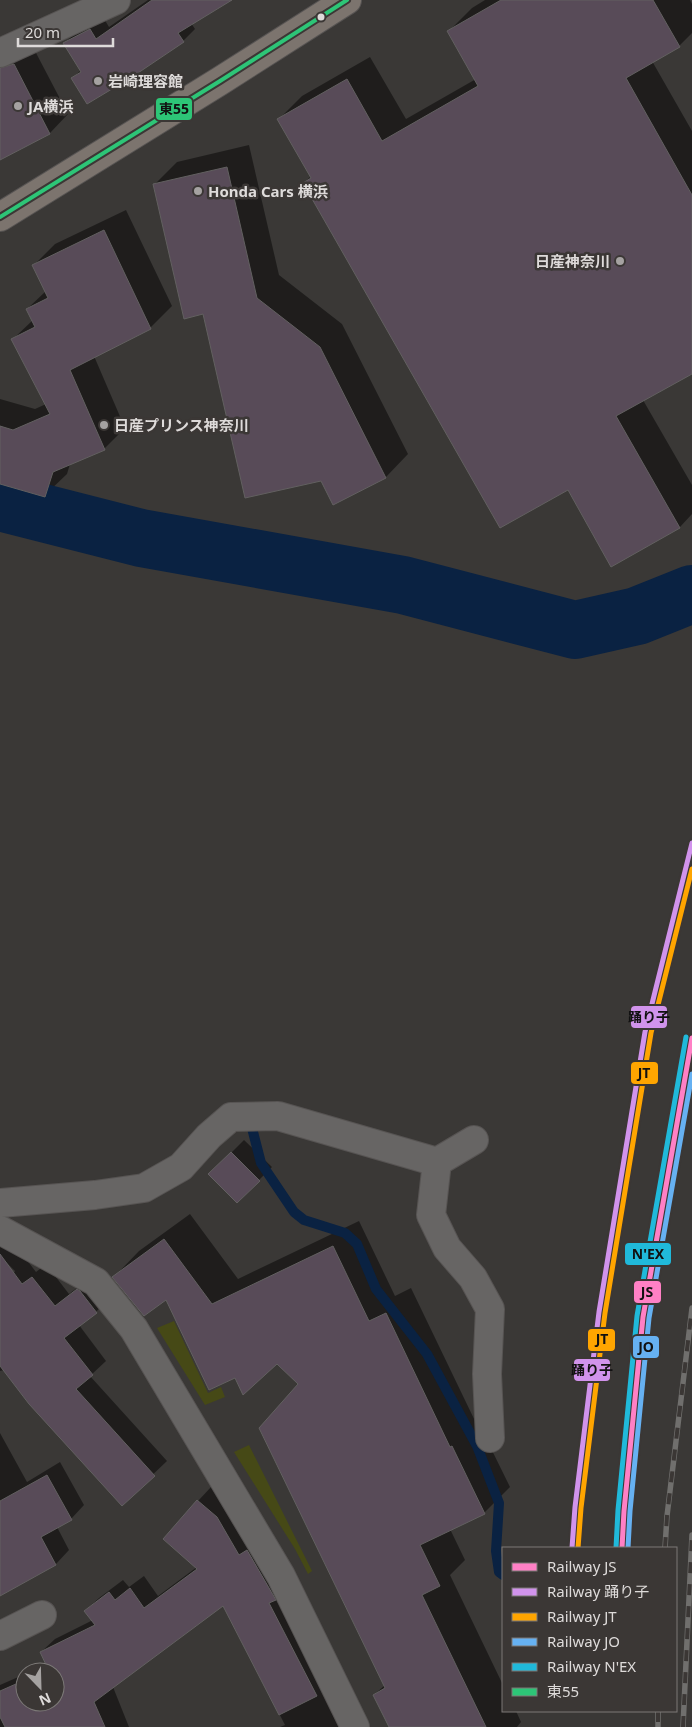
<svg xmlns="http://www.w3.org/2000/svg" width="692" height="1727" font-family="'Noto Sans','Noto Sans JP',sans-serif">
<rect width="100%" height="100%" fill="#3a3836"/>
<path fill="#464916" d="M174,1321l34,72 13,-6 4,10 -20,8 -48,-77z
M249,1445l63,126 -4,3 -13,-25 -61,-97z"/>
<path fill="#0007" d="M148,0h82l-39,23 4,6 -12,12 -110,37 8,-8 -16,-27 12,-12 26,-14 6,10z
M485,0h205l2,4v29l-13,13 -27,15 40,70v241l-49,28 49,85v29l-12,13 -68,38 -44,-77 -264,-305 7,-7 -32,-57 23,-23 68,-39 36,62 70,-40 -27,-48 23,-23z
M35,51l33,63 -18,19 -50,26v-89z
M249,145l30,130 63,49 66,130 -22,23 -52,27 -13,-25 -117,-166 -50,-128 23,-23z
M126,210l46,96 -22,22 -56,28 31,72 -21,21 -34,15 -3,10 -22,21 -45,-12v-84l35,10 11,-5 -33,-65 20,-19 -6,-11 19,-18 -12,-26 21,-21z
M244,1140l28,27 -35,35 -27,-28z
M190,1214l48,65 121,-58 36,75 16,-8 65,135 2,-1 32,65 -26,26 -34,16 15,31 -15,15 53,110v26h13l5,11 -4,5h-127l-16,-32 11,-10 -86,-301 -22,-21 -42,14 -69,-79 -52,-21 25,-26z
M0,1231l23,24 13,17 10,-8 23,30 22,-17 18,21 -13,14 -17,13 27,36 -16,15 77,85 -45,43 -118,-134 -4,1v-111l14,13 1,-2 -15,-15z
M0,1433l27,49 33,-20 24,43 -13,14 -14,8 12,23 -13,14 -56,30z
M211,1487l19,17 122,223h-72l5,-2 -62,-121 -110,83 16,40h-129v-42l25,-11v28h30v-30h-26l18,-8 -6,-12 14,-13 38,-19 -8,-9 14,-13 24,-18 6,7 15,-11 14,20 39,-29 1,-66z"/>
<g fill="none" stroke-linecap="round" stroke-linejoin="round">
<path stroke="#0a2242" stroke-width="10" d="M252,1128l9,35 33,49 10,8 41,13 12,11 19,45 51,65 50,92 22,57 -3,48 3,21 4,3"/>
<path stroke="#0a2242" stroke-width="58" d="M0,502l141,36 262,47 172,45 62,-14 55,-22"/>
</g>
<path fill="#584b58" stroke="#626060" d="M152,0h80l-54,33 6,9 -52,35 -45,27 -16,-26 10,-6 -18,-29 27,-14 6,10z
M501,0h152l27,47 -54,31 66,117v179l-76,42 64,112 -69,39 -43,-77 -68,38 -197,-345 8,-5 -34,-59 70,-40 35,62 96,-55 -31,-55z
M14,64l36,70 -50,26v-92z
M227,167l30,131 63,49 66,131 -53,27 -12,-24 -76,17 -42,-184 -19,5 -31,-135z
M104,230l47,99 -81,41 35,80 -52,22 -8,25 -45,-13v-58l13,4 37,-16 -39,-75 24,-12 -9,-18 22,-11 -16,-33z
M231,1152l29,29 -23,22 -29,-29z
M164,1239l48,65 121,-58 36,75 17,-8 64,134 2,-1 33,68 -65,31 20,41 -18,9 64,132h-97l-16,-32 12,-7 -126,-260 39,-44 -21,-20 -34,31 -8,-17 -26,12 -43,-90 -22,16 -32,-39z
M0,1254l22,30 10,-7 23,29 22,-17 3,2 17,22 -33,25 29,37 -17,14 79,87 -33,30 -93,-102 -29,-38z
M47,1475l25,45 -31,17 15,28 -56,31v-95z
M197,1500l20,17 22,38 8,-5 29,50 -7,3 48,93 -38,19 -56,-109 -129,96 11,25h-100l-5,-10v-26l25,-11v22h30v-30h-13l6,-3 -8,-17 55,-27 -11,-14 25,-19 6,8 15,-12 14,20 53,-39 -34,-30z"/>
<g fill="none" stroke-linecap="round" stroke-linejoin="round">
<defs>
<path id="minor" d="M0,53l116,-53
M437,1162l37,-22
M0,1203l95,-8 49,-7 37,-21 28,-31 22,-19 47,-1 159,46 -6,53 16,33 26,30 17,31 -3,65 3,64
M0,1230l96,52 38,47 147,247 74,151
M0,1636l42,-21"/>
<path id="highway" d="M0,217l220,-136 127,-81"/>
</defs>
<use href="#minor" stroke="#575453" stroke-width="30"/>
<use href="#highway" stroke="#575453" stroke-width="30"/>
<use href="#minor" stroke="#676564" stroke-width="28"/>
<use href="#highway" stroke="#7c746e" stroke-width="28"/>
<defs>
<path id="rail" d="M665,1548l2,-32 25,-208
M658,1711v16
M683,1727l9,-192"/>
</defs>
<use href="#rail" stroke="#706f6d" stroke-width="5.5"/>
<use href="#rail" stroke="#3b3735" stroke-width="4" stroke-dasharray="11" stroke-linecap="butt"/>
<defs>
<path id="bus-1" d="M0,217l220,-136 127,-81"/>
</defs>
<use href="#bus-1" stroke="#3b3735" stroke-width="8"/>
<use href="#bus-1" stroke="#2dc577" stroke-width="4"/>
<defs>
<path id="rail-1" d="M622,1548l2,-37 19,-194 49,-279"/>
<path id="rail-2" d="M572,1548l3,-41 24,-195 46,-280 47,-189"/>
<path id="rail-3" d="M578,1548l3,-40 24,-195 46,-280 41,-164"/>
<path id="rail-4" d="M628,1548l2,-37 19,-193 43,-244"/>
<path id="rail-5" d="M616,1548l2,-38 19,-194 49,-279"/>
</defs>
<use href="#rail-1" stroke="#3b3735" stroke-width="9"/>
<use href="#rail-2" stroke="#3b3735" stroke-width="9"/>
<use href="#rail-3" stroke="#3b3735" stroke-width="9"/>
<use href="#rail-4" stroke="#3b3735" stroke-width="9"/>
<use href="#rail-5" stroke="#3b3735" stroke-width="9"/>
<use href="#rail-1" stroke="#ff80c5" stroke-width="5"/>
<use href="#rail-2" stroke="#d193ec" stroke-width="5"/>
<use href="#rail-3" stroke="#ffa500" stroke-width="5"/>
<use href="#rail-4" stroke="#66b1f2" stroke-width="5"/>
<use href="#rail-5" stroke="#20b9da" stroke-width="5"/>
</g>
<circle fill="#dedbda" stroke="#3b3735" stroke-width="2" cx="321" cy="17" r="4.5"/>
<g fill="#a5a2a1" stroke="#3b3735" stroke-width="2">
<circle cx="98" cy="81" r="5"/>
<circle cx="18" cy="106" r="5"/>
<circle cx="198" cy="191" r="5"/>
<circle cx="620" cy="261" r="5"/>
<circle cx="104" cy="425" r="5"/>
</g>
<g text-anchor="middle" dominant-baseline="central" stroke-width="5" stroke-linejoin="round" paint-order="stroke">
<g font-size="15" font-weight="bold" fill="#dedbda" stroke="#3b3735" text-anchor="start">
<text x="108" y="81">岩崎理容館</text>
<text x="28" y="106">JA横浜</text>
<text x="208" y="191">Honda Cars 横浜</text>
<text x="610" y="261" text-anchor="end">日産神奈川</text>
<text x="114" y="425">日産プリンス神奈川</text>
</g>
</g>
<g stroke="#3b3735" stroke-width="2">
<rect x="155" y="97" width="38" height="24" rx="5" fill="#2dc577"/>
<rect x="630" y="1005" width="38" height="24" rx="5" fill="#d193ec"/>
<rect x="630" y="1061" width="29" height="24" rx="5" fill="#ffa500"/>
<rect x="624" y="1242" width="48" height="24" rx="5" fill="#20b9da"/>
<rect x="633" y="1280" width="29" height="24" rx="5" fill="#ff80c5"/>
<rect x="587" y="1328" width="29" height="24" rx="5" fill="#ffa500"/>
<rect x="632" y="1335" width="28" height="24" rx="5" fill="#66b1f2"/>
<rect x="573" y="1358" width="38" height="24" rx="5" fill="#d193ec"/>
</g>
<g font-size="14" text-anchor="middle" font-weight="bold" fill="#111">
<text x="174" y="114">東55</text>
<text x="649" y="1022">踊り子</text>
<text x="644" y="1078">JT</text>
<text x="648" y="1259">N'EX</text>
<text x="647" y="1297">JS</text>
<text x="602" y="1344">JT</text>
<text x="646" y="1352">JO</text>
<text x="592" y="1375">踊り子</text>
</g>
<rect x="502" y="1547" width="175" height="165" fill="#3b3735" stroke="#7c7977"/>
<rect x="512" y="1563" width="25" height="8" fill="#ff80c5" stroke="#7c7977"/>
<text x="547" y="1572" font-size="15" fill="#dedbda">Railway JS</text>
<rect x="512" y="1588" width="25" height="8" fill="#d193ec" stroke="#7c7977"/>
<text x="547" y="1597" font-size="15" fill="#dedbda">Railway 踊り子</text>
<rect x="512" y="1613" width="25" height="8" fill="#ffa500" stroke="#7c7977"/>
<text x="547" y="1622" font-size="15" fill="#dedbda">Railway JT</text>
<rect x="512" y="1638" width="25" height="8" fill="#66b1f2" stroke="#7c7977"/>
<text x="547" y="1647" font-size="15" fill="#dedbda">Railway JO</text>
<rect x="512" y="1663" width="25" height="8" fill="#20b9da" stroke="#7c7977"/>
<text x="547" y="1672" font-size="15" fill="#dedbda">Railway N'EX</text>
<rect x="512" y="1688" width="25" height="8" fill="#2dc577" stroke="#7c7977"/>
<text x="547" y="1697" font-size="15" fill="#dedbda">東55</text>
<g transform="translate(40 1687) rotate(157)"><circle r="24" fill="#3b3735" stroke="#7c7977"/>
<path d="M0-4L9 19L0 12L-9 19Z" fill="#a5a2a1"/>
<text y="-8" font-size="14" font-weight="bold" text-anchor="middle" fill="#dedbda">N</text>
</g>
<path d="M18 38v8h95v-8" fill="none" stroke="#dedbda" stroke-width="2.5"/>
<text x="25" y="38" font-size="15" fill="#dedbda" stroke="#3b3735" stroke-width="4" paint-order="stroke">20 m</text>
</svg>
